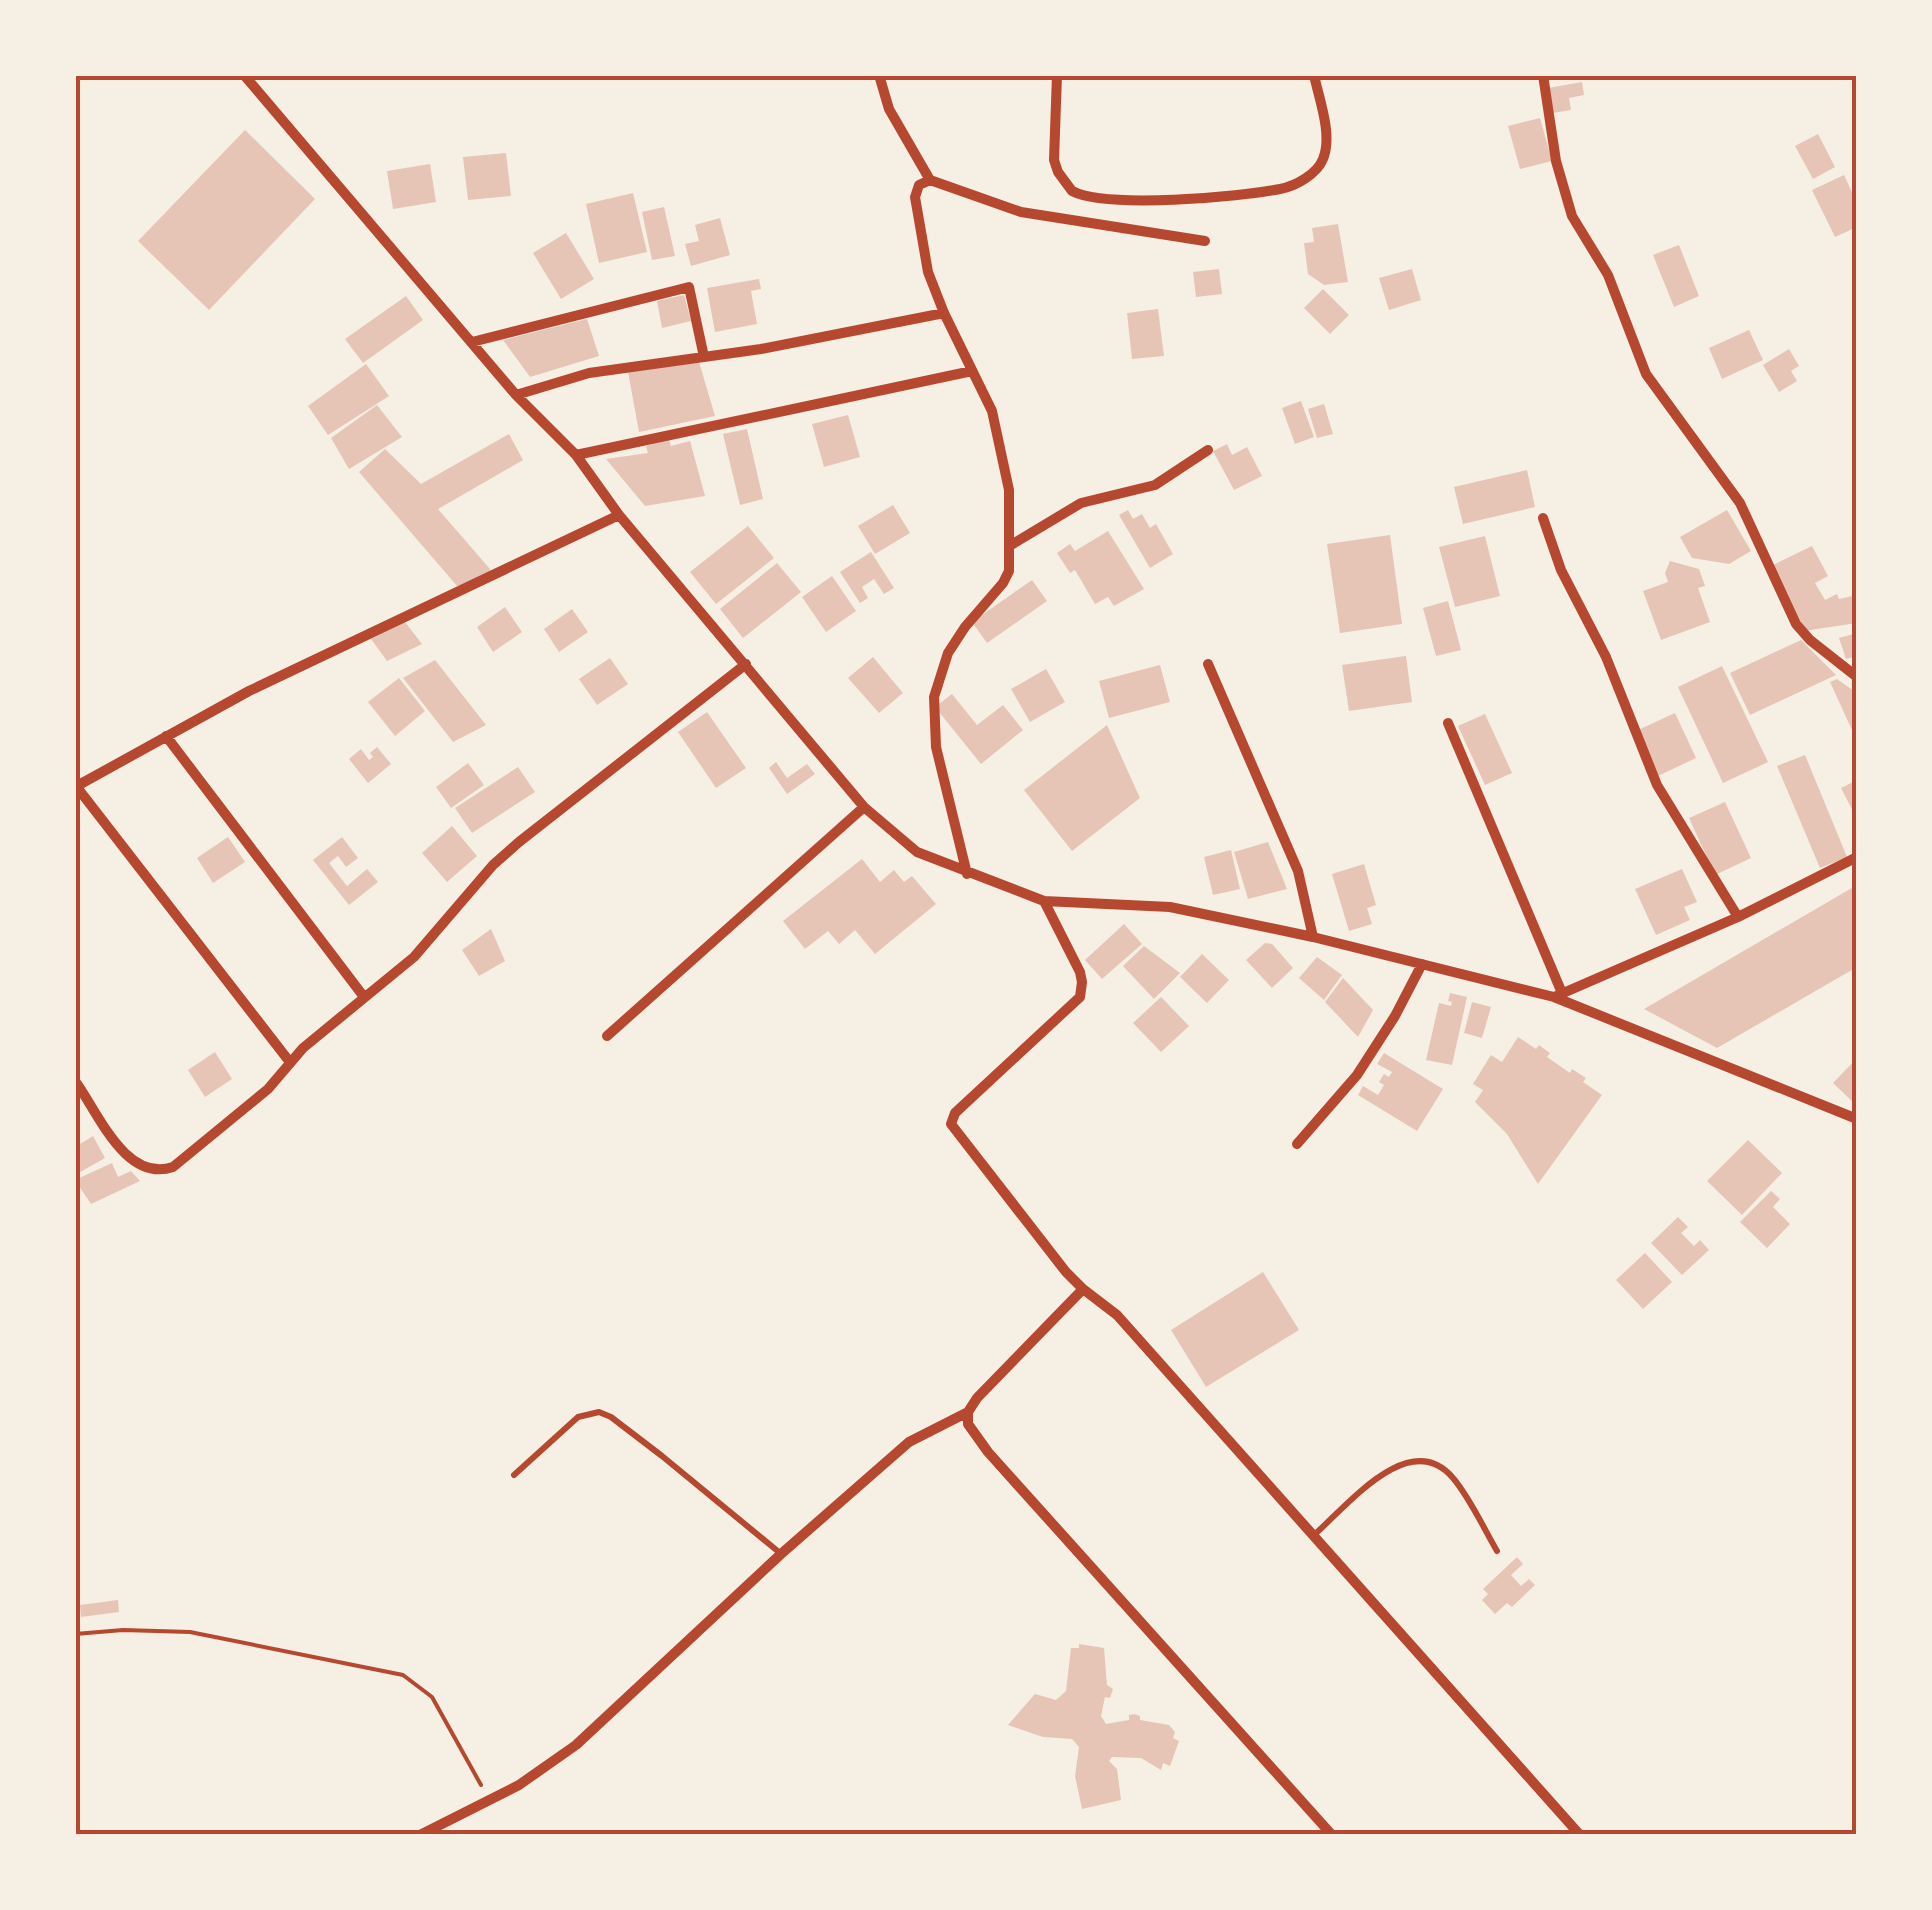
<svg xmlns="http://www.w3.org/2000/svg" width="1932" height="1910" font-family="Arial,sans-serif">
<rect width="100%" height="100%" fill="#f6efe4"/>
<path fill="#e6c5b7" d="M1582,82l2,13 -15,3 2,12 -18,3 -5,-25z
M1540,118l12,43 -32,8 -12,-43z
M245,130l70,69 -106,111 -71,-69z
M1818,134l17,33 -22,12 -18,-33z
M506,153l5,43 -43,4 -5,-43z
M430,164l6,38 -43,7 -6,-38z
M1844,175l13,28v24l-22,10 -23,-47z
M633,193l14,59 -48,11 -13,-59z
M664,207l11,49 -23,4 -10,-48z
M720,218l10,37 -39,11 -6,-22 14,-3 -4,-16z
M1338,224l10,58 -24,3 -16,-11 -4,-31 10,-1 -2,-14z
M566,233l28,46 -33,20 -28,-46z
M1679,245l20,51 -25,11 -21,-52z
M1219,269l3,25 -26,3 -3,-25z
M1412,269l9,31 -32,10 -10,-32z
M759,279l2,10 -10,2 6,33 -42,8 -8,-44z
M1323,289l26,26 -19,19 -26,-26z
M684,295l7,26 -29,7 -5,-27z
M406,296l17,24 -60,43 -18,-24z
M1158,309l6,47 -32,3 -5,-46z
M587,319l12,37 -69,21 -27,-37z
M1749,330l14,30 -41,19 -13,-31z
M1789,349l10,17 -8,5 6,10 -18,11 -16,-27z
M699,362l16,54 -76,16 -11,-60z
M366,364l23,32 -61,39 -20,-29z
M1301,401l13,36 -19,7 -13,-36z
M1324,404l9,30 -16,4 -9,-29z
M377,405l25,32 -53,32 -18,-31z
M848,415l12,42 -36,10 -12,-43z
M747,429l16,70 -23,6 -17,-71z
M509,434l14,26 -85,49 52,60 -1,7 -32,10 -98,-114 26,-23 36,35z
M669,439l2,7 19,-5 15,55 -60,10 -39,-47 42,-6 -2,-7z
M1227,444l5,11 15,-8 15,29 -28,14 -21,-39z
M1527,470l8,37 -72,17 -9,-37z
M893,505l17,28 -35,21 -17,-28z
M1128,510l5,9 9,-5 8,14 6,-4 17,30 -23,14 -31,-53z
M1727,510l24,41 -22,13 -37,-6 -12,-21z
M748,526l26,32 -58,46 -26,-32z
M1108,531l36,58 -30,17 -6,-9 -13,7 -20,-34 -5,3 -13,-20 13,-9 5,7z
M1390,535l12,89 -62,9 -13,-89z
M1485,536l15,60 -45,11 -16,-60z
M1812,546l16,30 -13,7 10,17 12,-6 2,5 18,-4v28l-53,8 -33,-65z
M871,552l23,36 -10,6 -10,-15 -12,8 6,11 -8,5 -20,-31z
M1670,561l29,8 6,17 -7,2 12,34 -49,18 -18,-49 25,-9 -3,-9z
M777,563l24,29 -58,46 -23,-29z
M832,576l24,35 -30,21 -24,-35z
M1032,580l15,21 -60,42 -15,-21z
M1448,601l13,49 -25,6 -13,-48z
M505,607l17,25 -29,20 -16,-25z
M572,609l16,23 -29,20 -15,-23z
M405,622l17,22 -35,17 -16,-22z
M1857,633v23l-11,3 -7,-21z
M1801,640l35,35 -86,40 -20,-42z
M1406,656l6,46 -63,9 -7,-46z
M873,657l30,36 -24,20 -31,-35z
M610,658l18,26 -31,21 -18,-26z
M435,660l51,65 -33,17 -50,-64z
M1160,665l10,37 -61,16 -10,-37z
M1722,666l46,96 -45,21 -45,-96z
M1046,669l19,33 -35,20 -19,-33z
M399,678l26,33 -30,25 -27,-34z
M1837,679l20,14v35l-5,2 -22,-48z
M952,694l25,31 26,-20 20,25 -42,34 -46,-57z
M707,712l39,56 -30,20 -38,-56z
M1675,713l21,45 -38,18 -20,-46z
M1485,714l27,59 -27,12 -27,-59z
M1107,725l33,73 -68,53 -48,-61z
M377,747l14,17 -23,19 -19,-24 12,-10 8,11 4,-3 -3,-4z
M1805,755l42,102 -27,11 -43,-102z
M776,762l11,16 20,-14 8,10 -28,20 -18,-26z
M468,763l16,22 -33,23 -15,-21z
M518,767l17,25 -63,41 -17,-25z
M1857,780v39l-16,-31z
M1725,802l26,56 -36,17 -26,-57z
M452,826l25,30 -30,26 -25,-29z
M228,837l17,25 -32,21 -16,-25z
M342,837l16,21 -12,9 -8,-11 -9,7 18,23 20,-17 11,13 -29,23 -36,-45z
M1268,842l19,47 -39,10 -14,-47z
M1231,850l9,39 -27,6 -9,-38z
M862,859l18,23 14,-12 10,12 8,-6 24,28 -61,50 -20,-24 -16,14 -11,-13 -23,18 -22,-28z
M1364,864l12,41 -9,3 5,16 -23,7 -17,-57z
M1682,869l15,33 -13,5 6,13 -34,15 -21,-46z
M1857,885v82l-140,81 -73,-39z
M1124,924l18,20 -40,35 -17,-19z
M491,929l14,32 -26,15 -17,-26z
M1265,943l7,1 21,24 -21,20 -26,-28z
M1144,946l36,27 -26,26 -31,-33z
M1202,954l27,26 -22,23 -27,-26z
M1317,957l25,18 -18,25 -25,-22z
M1343,978l30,32 -15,27 -33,-35z
M1450,993l17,4 -15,68 -26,-5 13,-57 12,3 1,-4 -4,-1z
M1161,997l28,29 -28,26 -28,-29z
M1472,1002l19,5 -9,31 -18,-5z
M1518,1037l18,12 3,-4 11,8 -3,4 23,16 2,-4 14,9 -3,4 19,13 -64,89 -31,-50 -32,-32 8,-12 -10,-6 18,-29 11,7z
M215,1052l17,27 -27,18 -17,-27z
M1384,1053l59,36 -26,42 -59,-36 5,-9 15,9 6,-10 -5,-3 5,-8 5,3 3,-5 -15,-8z
M1857,1058v48l-24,-23z
M93,1136l12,22 -30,17v-28z
M1748,1140l34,33 -40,42 -35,-34z
M112,1163l6,14 13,-6 9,10 -49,23 -16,-24z
M1771,1191l9,8 -7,8 17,17 -23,24 -27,-26z
M1678,1217l10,10 -7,6 13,13 6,-6 9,10 -27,25 -31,-32z
M1645,1253l27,29 -29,27 -27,-29z
M1263,1272l36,58 -93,57 -35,-57z
M1517,1557l6,7 -12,11 10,11 8,-7 6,6 -23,22 -5,-4 -12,11 -13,-14 6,-6 -5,-5z
M118,1600l1,12 -38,5 -1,-12z
M1079,1644l25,4 3,37 6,4 -3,9 -5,-1 -4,19 5,8 23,-4v-5l5,-1 6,2v4l29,5 6,7 -2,6 6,3 -9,25 -7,-3 -2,7 -20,-12 -29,-1 -3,4 8,8 4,31 -39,9 -7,-33 4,-29 -7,-8 -29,-2 -35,-12 27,-31 21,6 10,-9 5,-43h8z"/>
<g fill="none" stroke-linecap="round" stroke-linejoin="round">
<path stroke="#b5482f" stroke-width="4" d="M75,1634l48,-4 67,2 213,43 29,22 49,88"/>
<path stroke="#b5482f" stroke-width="6" d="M514,1475l64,-58 21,-5 12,5 51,39 118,97
M1314,1535c34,-30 96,-108 139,-57 17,20 30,49 44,73"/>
<path stroke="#b5482f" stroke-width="10" d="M244,75l272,320 60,60 43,60 245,292 53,45 127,49 126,6 143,30 241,60 303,122
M879,75l10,34 41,71 91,32 184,29
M1057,75l-3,85 4,12 14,19c35,18 167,6 208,-2 16,-3 37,-15 43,-30 10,-24 -4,-60 -9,-84
M1543,75l13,86 16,55 36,59 38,99 94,129 56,121 14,16 47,37
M930,180l-11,5 -4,12 13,75 16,41 48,98 17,79v81l-6,12 -38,44 -17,26 -14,44 2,50 31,127
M472,342l217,-55 15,70
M516,395l73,-22 172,-24 183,-36
M576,455l396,-84
M1543,518l18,52 45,87 51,128 81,132
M1011,545l70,-42 74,-18 53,-35
M1208,664l90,207 15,66
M1448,723l114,270
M166,736l198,261
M76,786l213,275
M75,787l174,-96 370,-176
M1554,997l184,-80 119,-60
M607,1036l257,-229
M75,1081c23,31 50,102 98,86l95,-78 35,-41 111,-91 79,-92 26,-23 227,-178
M1297,1144l60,-69 38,-59 27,-52
M1083,1289l34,26 463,520
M968,1412v12l20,28 344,383
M420,1835l99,-50 57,-40 205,-191 128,-112 59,-30 9,-14 106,-109 -17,-17 -115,-148 4,-11 125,-116 2,-15 -2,-10 -36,-71"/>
</g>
<rect width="1932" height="1910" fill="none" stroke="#f6efe4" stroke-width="155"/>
<rect x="78" y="78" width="1776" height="1754" fill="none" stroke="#b5482f" stroke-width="4"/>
</svg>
